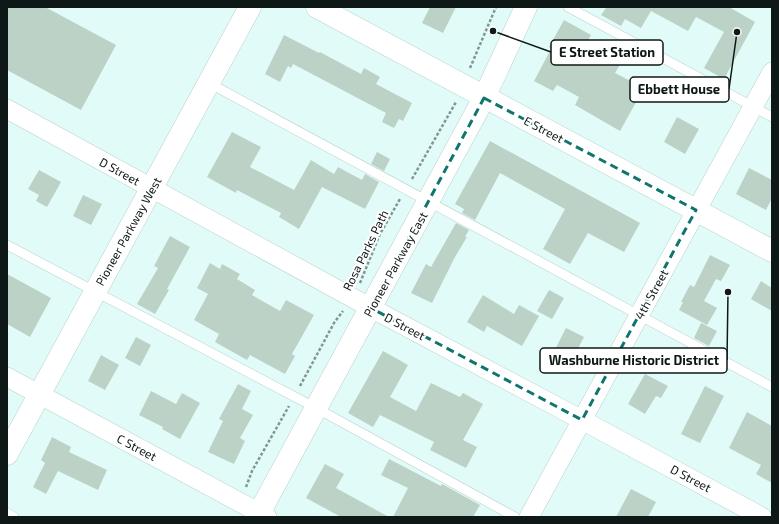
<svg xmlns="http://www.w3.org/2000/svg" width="779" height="524" font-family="'Exo 2',sans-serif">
<rect width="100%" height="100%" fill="#e1fcf8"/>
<path fill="#bcd2c6" d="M7,7h38l71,38 -35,65 -74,-40z
M430,7h26l-13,26 -21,-10z
M604,7h125l26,15 -31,57 -20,-11 20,-36 -28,-15 -8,14 -37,-20 -10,17 -16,-9 -4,7 -20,-11 5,-7z
M564,20l27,15 -5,9 35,19 -6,10 29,15 -24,43 -45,-26 4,-8 -22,-12 -4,6 -19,-10 17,-32 -2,-2z
M284,35l35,18 1,-1 41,22 3,-6 16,9 -4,7 36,19 -9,18 -4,-2 -5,9 -12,-6 4,-9 -93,-49 -2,4 -3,-2 -8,16 -15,-8z
M677,117l22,12 -14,25 -21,-12z
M232,132l29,15 -11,20 44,23 17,-30 23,14 4,-7 24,13 3,-6 14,8 -14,27 -43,-22 -23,42 -20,-12 2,-4 -44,-23 -1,3 -29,-16z
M490,141l150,82 -16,29 -36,-19 -18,31 -27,-15 22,-40 -65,-36 -25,47 -13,-7 2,-4 -9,-5z
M377,152l13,7 -6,12 -13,-7z
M749,168l23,12v18l-6,12 -30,-16z
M39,170l22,12 -14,25 -11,-6 3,-6 -11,-6z
M83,195l19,9 -11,21 -18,-9z
M456,223l13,7 -4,7h2l-12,20 -23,46 -21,-10 15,-29 5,3z
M170,236l20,11 -23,42 2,1 -14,24 -18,-10 21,-36 -4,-2z
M710,255l20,10 -9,16 -5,-2 -12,22 13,7 -10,17 -28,-15 4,-8h-2l9,-17 4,2z
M210,263l10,6 2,-5 18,10 -3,5 18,11 -3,5 28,16 6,-11 28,15 -22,39 3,2 -10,18 -35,-19 -3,5 -32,-18 4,-8 -25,-14 14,-26 -11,-6z
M7,274l44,24 -21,39 -23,-13z
M761,281l11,7v23l-21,-12z
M549,290l15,8 -12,21 -15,-8z
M483,295l31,19 5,-9 20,11 -17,30 -35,-20 -3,6 -17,-10z
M701,323l16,8 -8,15 -15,-8z
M566,328l18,9 -19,37 -18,-9z
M136,337l15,8 -11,21 -15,-8z
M383,351l25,14 -18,32 26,14 15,-28 29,14 3,-4 20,11 -20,36 14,7 -11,21 -36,-18 4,-8 -54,-27 -7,12 -25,-14z
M101,355l18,10 -14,25 -17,-9z
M645,374l23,12 -7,12 -5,-2 -11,18 -17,-10z
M238,384l13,7 -9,18 11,6 -13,23 5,3 -11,23 -26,-12 15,-31 -4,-2z
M705,386l19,10 -24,47 -19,-9z
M151,391l25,13 6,-11 18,10 -20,36 -18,-10 1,-2 -24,-12z
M747,412l25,14v57l-16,-9 5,-9 -32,-17z
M52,437l19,10 -2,5 38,18 -9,20 -40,-19 -12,23 -13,-7 12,-24 -4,-3z
M389,459l52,27 1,-2 38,21 -7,12h-80l15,-29 -27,-13z
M325,464l19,10 -8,14 53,29h-48l-35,-19z
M631,489l25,13 -8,15h-32z"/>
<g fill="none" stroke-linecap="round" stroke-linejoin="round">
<defs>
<path id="lane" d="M568,7l204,110
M209,83l563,304
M7,245l309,163 199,109
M7,513l7,4"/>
<path id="street" d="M7,109l364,199 211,112 180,97
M7,377l260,140
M529,517l243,-445"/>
<path id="secondary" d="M317,7l455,244"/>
<path id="primary" d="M7,454l243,-447
M257,517l227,-419 42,-91"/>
</defs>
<use href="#lane" stroke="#b7d1cd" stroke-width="10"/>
<use href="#street" stroke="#b7d1cd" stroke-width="20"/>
<use href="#secondary" stroke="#b7d1cd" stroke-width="23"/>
<use href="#primary" stroke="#b7d1cd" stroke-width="23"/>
<path stroke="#829693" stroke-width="2.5" stroke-dasharray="3 2" stroke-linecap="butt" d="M470,68l26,-61
M412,179l44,-77
M360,283l20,-49 20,-35
M300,386l34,-63 9,-12
M246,487l6,-16 37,-65"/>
<use href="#lane" stroke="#fff" stroke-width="9"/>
<use href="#street" stroke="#fff" stroke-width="19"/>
<use href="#secondary" stroke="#fff" stroke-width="22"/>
<use href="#primary" stroke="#fff" stroke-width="22"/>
</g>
<path fill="none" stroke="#0f766e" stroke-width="3" stroke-dasharray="8 5" stroke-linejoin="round" d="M484,98l212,112 -114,210 -211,-112z"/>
<g text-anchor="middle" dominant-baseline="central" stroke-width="4" stroke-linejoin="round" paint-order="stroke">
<g font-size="12" fill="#0e1817" stroke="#fff">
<text transform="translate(544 129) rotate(28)">E Street</text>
<text transform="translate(120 171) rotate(29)">D Street</text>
<text transform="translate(128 231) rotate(-61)">Pioneer Parkway West</text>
<text transform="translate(365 250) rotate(-64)">Rosa Parks Path</text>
<text transform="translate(395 264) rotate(-61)">Pioneer Parkway East</text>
<text transform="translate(651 294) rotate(-61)">4th Street</text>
<text transform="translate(405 326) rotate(28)">D Street</text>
<text transform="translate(137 447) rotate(28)">C Street</text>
<text transform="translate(691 478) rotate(28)">D Street</text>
</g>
</g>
<path fill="none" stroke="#0e1817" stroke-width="1.5" d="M493 31L551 52M737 32L729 89M728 292L727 360"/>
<g fill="#0e1817" stroke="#fff" stroke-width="1.5">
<circle cx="493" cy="31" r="4"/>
<circle cx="737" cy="32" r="4"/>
<circle cx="728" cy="292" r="4"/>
</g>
<g fill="#fff" stroke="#0e1817" stroke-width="1.5">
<rect x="551" y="40" width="112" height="25" rx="4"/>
<rect x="630" y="77" width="99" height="25" rx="4"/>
<rect x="540" y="348" width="187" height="25" rx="4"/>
</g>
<g font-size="13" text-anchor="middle" font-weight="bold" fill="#0e1817">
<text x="607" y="57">E Street Station</text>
<text x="679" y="94">Ebbett House</text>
<text x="634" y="365">Washburne Historic District</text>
</g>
<rect width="779" height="524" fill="none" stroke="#0e1817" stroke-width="16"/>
</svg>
